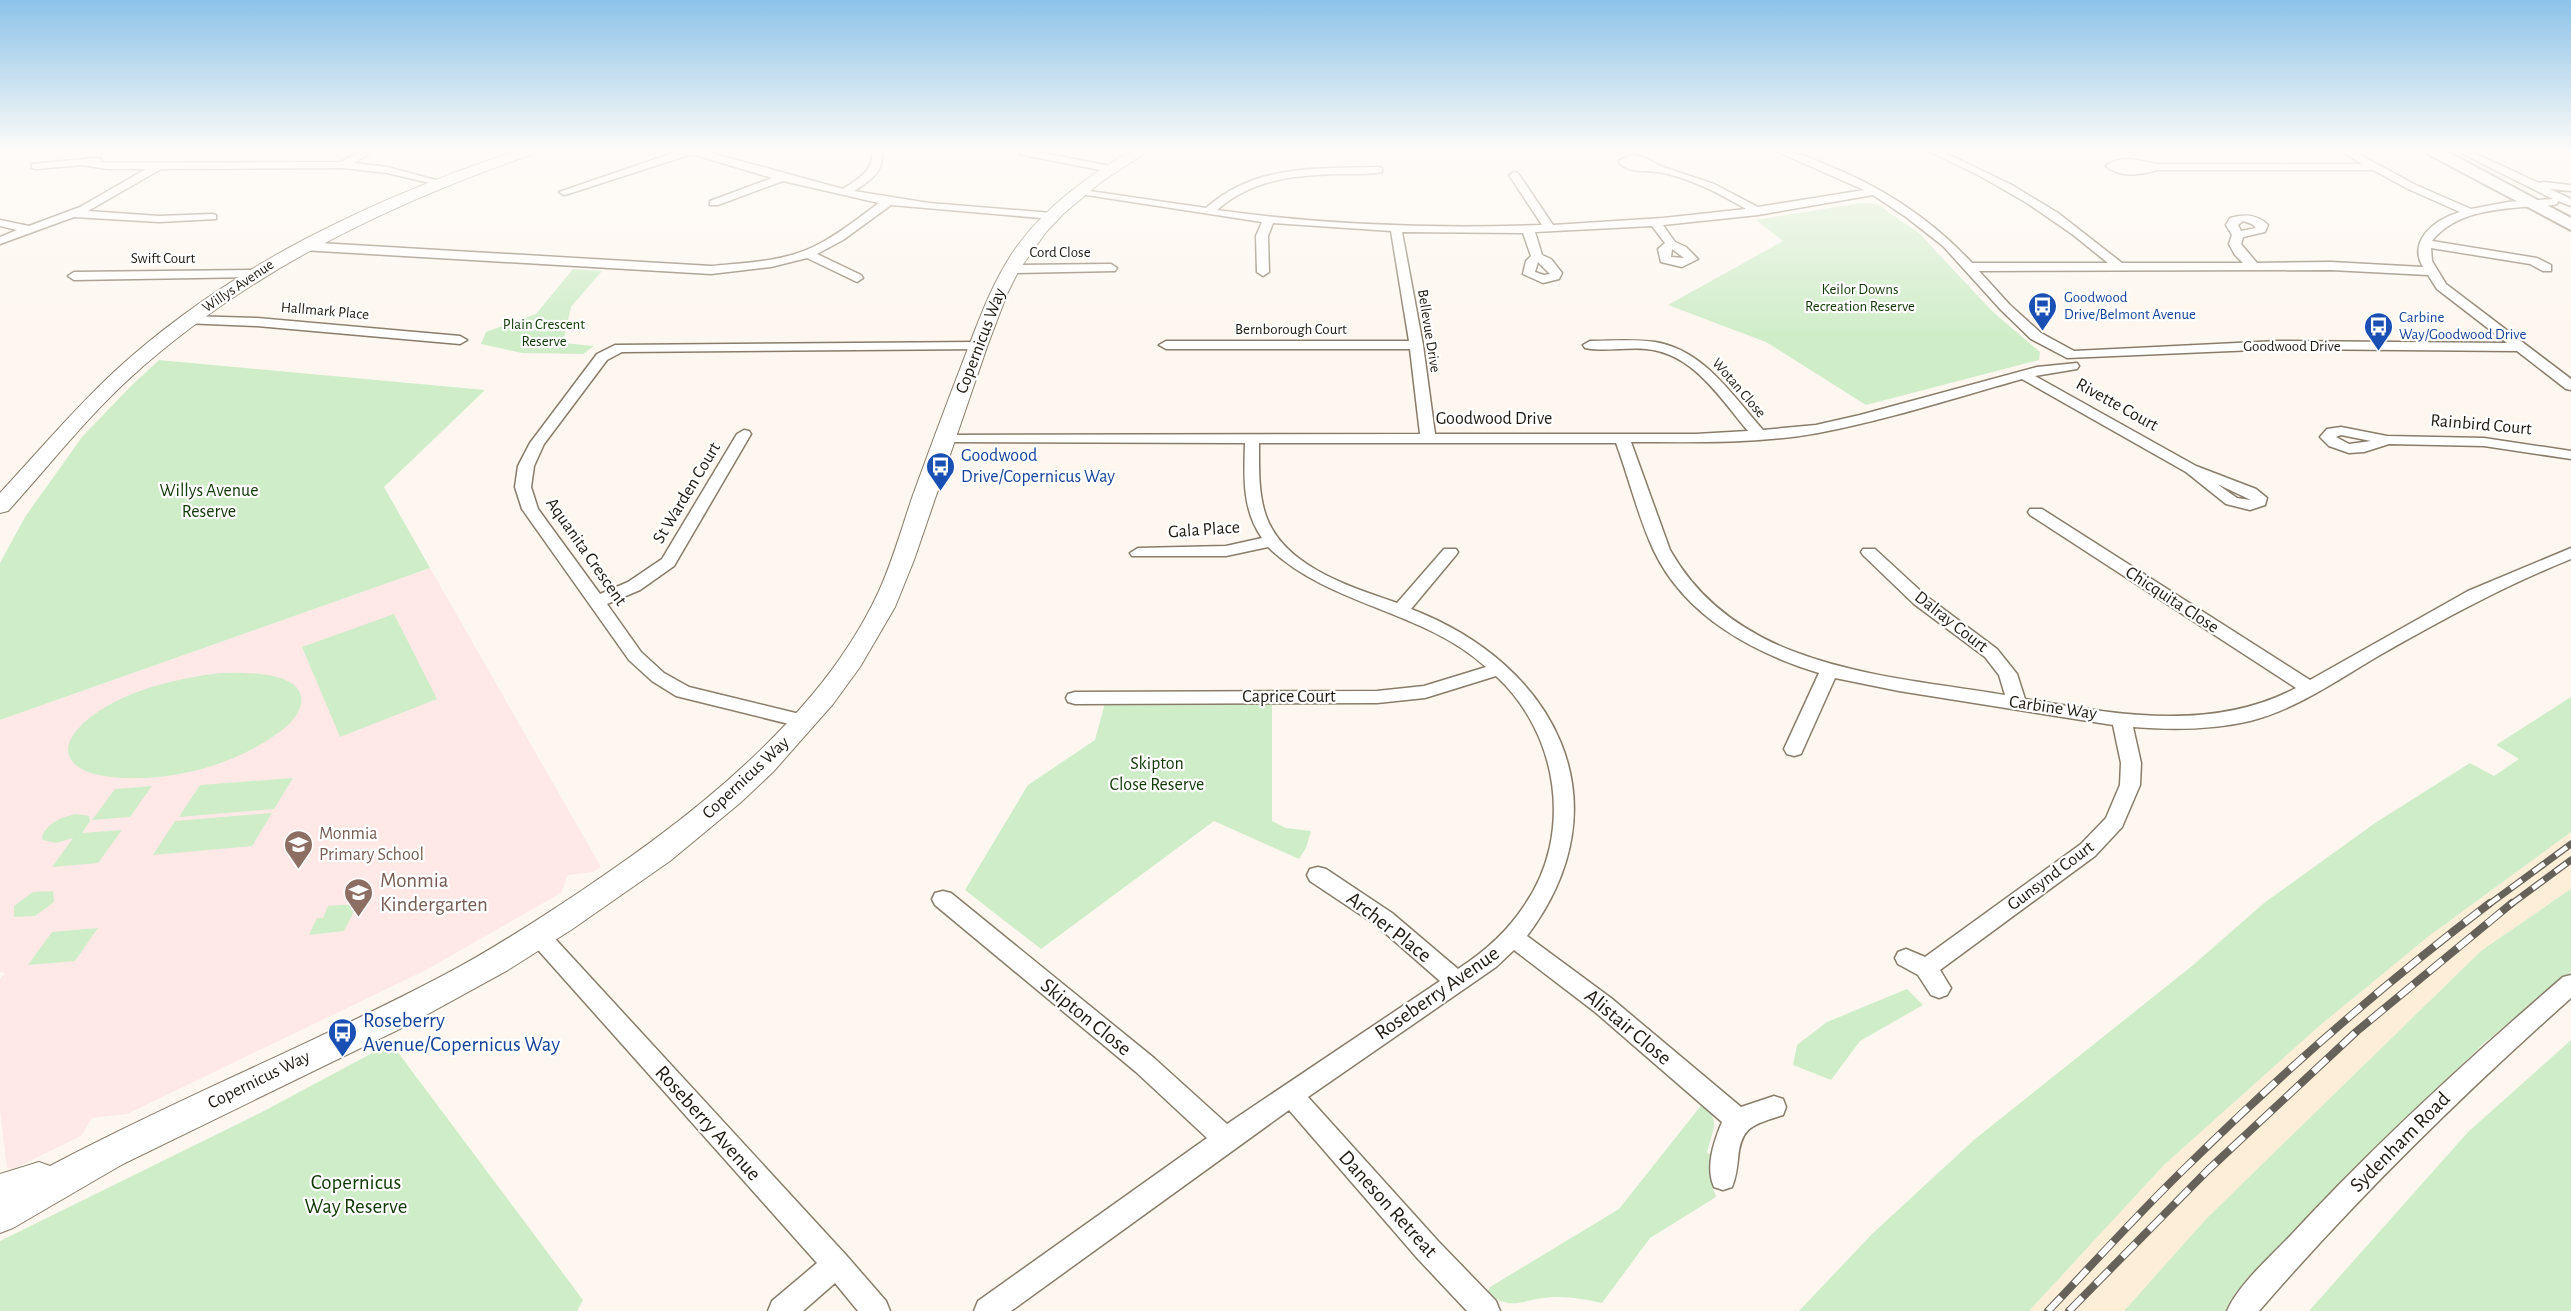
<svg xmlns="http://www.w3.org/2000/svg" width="2571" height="1311" font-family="'Alegreya Sans',sans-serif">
<rect width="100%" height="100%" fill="#fdf7ef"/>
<path fill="#fdeed8" d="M2571,832v57l-89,61 -276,269 -82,92h-95l135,-146 154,-138 111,-91z"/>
<path fill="#fee9e6" d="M430,568l171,299 -8,5 -25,3 -7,18 -135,77 -299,144 -35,4 -11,18 -68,33 -6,-1 -7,-56v-133l5,-6 -5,-1v-252z"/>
<path fill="#d0edca" d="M1860,203l17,1 42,29 73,78 48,41 -1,8 -173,45 -100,-63 -98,-37 115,-64 -27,-21z
M573,269l29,2 -31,36 -8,36 31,3 -11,8 -61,-1 -41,-9 5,-12 50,-18z
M159,360l326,30 -101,97 46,81 -430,152v-157l25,-46 57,-80 49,-51z
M394,614l43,85 -97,38 -38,-90z
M222,673c20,-1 85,-2 79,31 -3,14 -15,24 -26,31 -44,32 -110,48 -164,42 -15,-2 -37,-6 -42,-22 -3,-9 2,-18 8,-25 32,-37 99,-52 145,-57z
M2571,697v135l-142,104 -111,91 -154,138 -135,146h-230l73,-77 103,-95 217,-173 72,-63 111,-80 95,-60 24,13 25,-17 -23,-14z
M1272,702v119l14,7 25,3 -5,17 -7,11 -85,-38 -173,128 -76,-59 63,-105 67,-45 10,-37z
M293,778l-19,31 -95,8 21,-32z
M152,786l-22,31 -38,3 23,-31z
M272,813l-20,33 -99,9 22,-34z
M76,814l13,2 1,5 -8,12 40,-3 -24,33 -46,4 21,-29 -17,5 -13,-3 -1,-4c6,-14 20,-19 34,-22z
M2571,889v83l-88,72 -159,157 -96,110h-104l82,-92 276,-269z
M53,891l1,11 -19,14 -21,1v-11l19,-14z
M358,904l-14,27 -35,4 8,-17h6l5,-12z
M98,928l-23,33 -47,4 24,-33z
M1907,989l16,16 -63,36 -29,39 -38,-15 4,-20 30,-23z
M2571,1040v271h-262l159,-179z
M391,1043l192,257 -6,11h-577v-70l262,-129z
M1703,1103c19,21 9,26 4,50l5,1 -2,24 6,19 -66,41 -48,65c-18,-4 -39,-8 -58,-5 -25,3 -34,13 -57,-6l3,-5 129,-78z"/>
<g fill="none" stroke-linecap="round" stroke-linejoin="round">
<defs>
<path id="street" d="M361,151h12l-19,12 33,4 56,15 -5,3 -51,-12 -44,-5 -182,1 -73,42 71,5 53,-2 4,1v4l-57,3 -85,-5 -74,27v-7l17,-7 -17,-4v-6l29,6 51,-19 66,-38h-39l-25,-4 -46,4 -4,-1v-4l65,-6 4,1v3l6,1 234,-1z
M679,151h25l139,38c15,-10 31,-18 29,-38h10c3,20 -13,31 -28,40l75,12 123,10 6,3 -6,3 -161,-14 -48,35 -26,14 44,21 2,3 -6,4 -50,-24 -36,9 -60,7 -409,-24 -6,-4 6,-4 409,24c34,-3 70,-4 102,-19 24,-11 45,-29 66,-44l-96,-22 -65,24h-8v-4l62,-23 -80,-24 -124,40 -4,1 -5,-3z
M1020,151h13l77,15 5,3 -5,3 -86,-17 -4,-1z
M1776,151c17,-1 32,6 48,13 57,22 107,55 148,99h136l-36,-29 -45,-31 -47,-27 -52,-25h13l71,34 46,28 64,50h121l-8,-8 -6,-11 3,-9 -6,-10 4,-7c14,-4 27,-4 38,7l-3,7 -22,5 -2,7 16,19 74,-1 92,5c-16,-27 13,-48 37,-55l-52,-23 -35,-19h-216c-16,5 -37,8 -51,-4 13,-11 34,-6 50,-2h206l-21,-13h12l63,34 55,24 37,-7 45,-3 -96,-48h13l69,32 4,-1 28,3v6l-21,-2 21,10v7l-13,-5 -1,3 -4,1c-40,3 -95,2 -121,36l105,17 14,7v6h-8l-13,-7 -99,-16 1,13 14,23 125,95v11l-5,-1 -49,-38 -239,-2 -211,9 -36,-19 -30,-29 -58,-64 -37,-29 -33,-22 -115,20 -95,10 12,17 11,5 12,12 -16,8 -21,-5 -3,-13 7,-6 -13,-17 -117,6 7,23 9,4 11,14 -3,6 -16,4 -20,-9 3,-13 5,-5 -8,-23 -121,-1 21,113 12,89h261l52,-3c-28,-33 -55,-78 -102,-82 -20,-2 -42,3 -61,-1l-2,-3 7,-4c21,0 43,-2 65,1 49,8 77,53 108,88l53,-5 44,-10 177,-48 40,-4 2,3 -2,3 -42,7 161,90 60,23 11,9 -2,7 -15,5 -24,-6 -40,-32 -164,-93c-68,19 -135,41 -204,54 -61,11 -125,9 -187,9l39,108c68,120 215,125 335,145l-6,-20 -14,-18 -71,-53 -51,-49 -2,-3 2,-3h12l51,47 71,53 20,25 8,25c90,15 186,34 271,-11l-266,-173 -2,-3 2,-3h12l268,171 158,-89 103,-43v11c-67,27 -128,60 -191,96 -41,24 -83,54 -130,66 -38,9 -78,9 -117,6l8,36 -1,22 -18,42 -27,29 -155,114 11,18 -4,7 -8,3 -8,-3 -13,-20 -20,-11 -3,-6 3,-6 8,-3 19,8 156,-113 25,-26 14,-33 1,-22 -8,-38 -214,-34 -64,-13 -34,76 -7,2 -7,-2 -3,-5 35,-76c-66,-20 -134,-57 -165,-122 -16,-34 -25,-73 -38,-108h-357c0,24 -1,50 7,73 18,51 85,71 131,87l47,-54h12l2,3 -2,3 -45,54c144,55 217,193 116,327l84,62 130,109 33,-11 9,3 3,8 -3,8c-29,10 -42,10 -45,44 -1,10 -2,18 -6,28l-9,3 -9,-3c-9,-20 0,-46 8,-65l-127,-110 -81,-62 -18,17 -188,130 130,144 58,60 4,10h-33l-49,-52 -129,-149 -278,201h-37l4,-10 229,-163 -71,-66 -201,-167 -3,-6 3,-6 8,-2 8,2 203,165 73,66 213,-143 -64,-56 -66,-44 -3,-6 3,-6 8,-2 8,2 66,44 66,56c26,-17 49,-37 66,-63 50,-71 35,-172 -28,-230l-71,22 -48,5 -302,1 -7,-2 -2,-4 2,-4 7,-2 302,-1 47,-5 62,-19c-64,-58 -155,-60 -218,-120l-42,9h-94l-2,-3 8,-5 88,-2 36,-8c-20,-28 -18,-62 -17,-95l-306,-1 -2,-3 2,-3 5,-1 476,-1 -10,-85h-244l-7,-4 7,-4h243l-18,-110 -118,-8 -5,13 1,36 -6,4 -6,-4 -1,-36 6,-14 -182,-28 -4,-1v-4l130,19c49,-44 110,-39 172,-41l4,1v4c-14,3 -29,2 -42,2 -45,1 -88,5 -123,36 107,15 217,19 325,15l-33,-50 5,-3 4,1 35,52 110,-7 83,-9c-27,-16 -58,-32 -88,-37 -15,-2 -30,2 -40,-11l14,-6 12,2 16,9 54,18 44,23 106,-17zM2243,221l9,3 4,4 -15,3 -3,-6zM1672,249l12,9 -13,-1zM1538,262l12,12 -6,1 -9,-3zM2331,270l97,5 9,14 70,54 -229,-2 -204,10 -33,-18 -31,-28 -31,-34zM2217,484l34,16 -14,-2z
M1111,264l6,4 -2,3 -105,2 -6,-4 6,-4z
M253,270l4,1v6l-183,3 -6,-4 6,-4z
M188,316l69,2 203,18 7,4 -7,4 -203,-18 -74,-3 -1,-3 1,-3z
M978,342l5,1 2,3 -2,3 -361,3 -15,8 -63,84 -10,22 -3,21 7,22 62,85 28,-12 34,-23 75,-125 7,-4 5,1 2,3 -77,132 -34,24 -33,14 34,48 23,21 25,14 123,30 3,5 -3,5 -7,1 -129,-32 -24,-15 -23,-21 -107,-151 -7,-22 3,-21 12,-23 67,-89 18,-9z
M2341,427l46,9 97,2 87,13v8l-87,-13 -95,-2 -25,8 -15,1 -20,-7 -9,-9 7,-8zM2341,435l30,6 -22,3 -13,-7z
M539,927l8,3 299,325 40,46 4,10h-32l-23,-28 -32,28h-35l4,-10 45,-38 -286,-321 -3,-6 3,-6z
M2571,975v23c-110,98 -215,201 -312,313h-32c11,-26 44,-55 64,-76 85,-92 177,-176 272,-258z"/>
<path id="secondary" d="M515,151h20l-2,3c-147,51 -286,118 -402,223 -45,41 -82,89 -123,134l-8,2v-20c38,-41 74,-84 115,-122 114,-105 255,-171 400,-220z
M1131,151h17l-47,31 -38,32 -17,18 -27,38 -12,24 -19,50 -74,216 -19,47 -35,60 -27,37 -60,68 -33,31 -70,58 -99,69 -63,40 -100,55 -285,139 -110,64 -13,5v-59l39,-12 11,4c128,-68 263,-122 392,-190 48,-25 94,-55 139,-85 85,-57 165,-118 231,-196 26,-31 50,-67 67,-104 14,-31 23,-64 34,-96 16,-44 32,-87 49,-131 16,-41 30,-83 56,-119 30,-40 70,-69 113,-94z"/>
<path id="primary" d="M2426,151h20l125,67v12l-143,-76z"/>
</defs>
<use href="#street" stroke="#897c6a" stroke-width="3"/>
<use href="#secondary" stroke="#897c6a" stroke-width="2"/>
<use href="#primary" stroke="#897c6a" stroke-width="4"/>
<use href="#street" fill="#fff" fill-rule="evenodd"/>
<use href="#secondary" fill="#fff" fill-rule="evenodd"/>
<use href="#primary" fill="#fff" fill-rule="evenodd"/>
<defs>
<path id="rail-far1" d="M2488,905l83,-61
M2510,905l61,-45"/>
<path id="rail" d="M2048,1311c44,-46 87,-94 132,-138 98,-97 201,-187 310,-270
M2069,1311l139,-141 149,-139 155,-128"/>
</defs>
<use href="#rail-far1" stroke="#666159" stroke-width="7"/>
<use href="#rail" stroke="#666159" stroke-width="8"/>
<use href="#rail-far1" stroke="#fff" stroke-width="4.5" stroke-dasharray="14" stroke-linecap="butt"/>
<use href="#rail" stroke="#fff" stroke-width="6" stroke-dasharray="19" stroke-linecap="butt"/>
</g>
<linearGradient id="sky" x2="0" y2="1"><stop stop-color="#8dc3e9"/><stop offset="0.45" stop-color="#fefbf8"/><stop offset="1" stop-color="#fefbf8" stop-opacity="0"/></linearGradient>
<rect width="2571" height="334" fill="url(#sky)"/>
<defs>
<symbol id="bus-pin" viewBox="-11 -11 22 30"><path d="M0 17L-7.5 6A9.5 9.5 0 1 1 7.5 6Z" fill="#1a4fb4" stroke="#fff"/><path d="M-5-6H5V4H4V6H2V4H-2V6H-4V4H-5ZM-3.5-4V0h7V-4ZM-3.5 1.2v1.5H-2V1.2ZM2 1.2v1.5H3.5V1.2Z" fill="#fff"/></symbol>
<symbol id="school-pin" viewBox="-11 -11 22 30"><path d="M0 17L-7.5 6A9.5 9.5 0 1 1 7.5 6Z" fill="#8d6e63" stroke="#fff"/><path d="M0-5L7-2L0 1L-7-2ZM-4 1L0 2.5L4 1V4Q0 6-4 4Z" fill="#fff"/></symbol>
</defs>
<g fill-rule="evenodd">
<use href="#bus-pin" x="2026" y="290" width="33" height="45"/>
<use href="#bus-pin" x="2362" y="310" width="33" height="45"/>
<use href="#bus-pin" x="924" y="450" width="33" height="45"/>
<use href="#school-pin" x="282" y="828" width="33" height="45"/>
<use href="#school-pin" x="342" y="876" width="33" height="45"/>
<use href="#bus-pin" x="326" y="1016" width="33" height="45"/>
</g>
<g text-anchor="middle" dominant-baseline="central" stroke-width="4.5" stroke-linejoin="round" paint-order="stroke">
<g font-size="15" fill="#1f1a12" stroke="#fff">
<text x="1060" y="252">Cord Close</text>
<text x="163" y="258">Swift Court</text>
<text transform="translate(238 286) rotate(-34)">Willys Avenue</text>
<text transform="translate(325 311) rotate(5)">Hallmark Place</text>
<text x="1291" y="329">Bernborough Court</text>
<text transform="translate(1429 331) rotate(81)">Bellevue Drive</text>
<text x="2292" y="346">Goodwood Drive</text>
<text transform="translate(1739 388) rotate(49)">Wotan Close</text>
</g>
<g font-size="15" fill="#0f3805" stroke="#fff">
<text x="1860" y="289">Keilor Downs<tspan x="1860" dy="17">Recreation Reserve</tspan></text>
<text x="544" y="324">Plain Crescent<tspan x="544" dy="17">Reserve</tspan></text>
</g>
<g font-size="15" fill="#164399" stroke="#fff" text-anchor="start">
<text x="2064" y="297">Goodwood<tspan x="2064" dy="17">Drive/Belmont Avenue</tspan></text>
<text x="2399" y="317">Carbine<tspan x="2399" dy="17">Way/Goodwood Drive</tspan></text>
</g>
<g font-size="18" fill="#1f1a12" stroke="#fff">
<text transform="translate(981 341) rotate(-69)">Copernicus Way</text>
<text transform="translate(2117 405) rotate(29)">Rivette Court</text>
<text x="1494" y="419">Goodwood Drive</text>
<text transform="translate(2481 425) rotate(5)">Rainbird Court</text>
<text transform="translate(687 493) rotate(-59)">St Warden Court</text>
<text transform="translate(1204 530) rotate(-4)">Gala Place</text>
<text transform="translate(586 552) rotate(55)">Aquanita Crescent</text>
<text transform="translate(2172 600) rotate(33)">Chicquita Close</text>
<text transform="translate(1951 622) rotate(38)">Dalray Court</text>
<text x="1289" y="697">Caprice Court</text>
<text transform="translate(2053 708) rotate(8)">Carbine Way</text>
<text transform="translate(746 778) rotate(-43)">Copernicus Way</text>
<text transform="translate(2051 876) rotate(-37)">Gunsynd Court</text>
<text transform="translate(259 1080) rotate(-26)">Copernicus Way</text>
</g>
<g font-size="18" fill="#164399" stroke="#fff" text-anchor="start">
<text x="961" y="456">Goodwood<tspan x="961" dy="21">Drive/Copernicus Way</tspan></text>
</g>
<g font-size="18" fill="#0f3805" stroke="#fff">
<text x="209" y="491">Willys Avenue<tspan x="209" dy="21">Reserve</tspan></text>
<text x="1157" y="764">Skipton<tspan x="1157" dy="21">Close Reserve</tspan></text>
</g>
<g font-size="18" fill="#785e54" stroke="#fff" text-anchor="start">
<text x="319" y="834">Monmia<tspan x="319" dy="21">Primary School</tspan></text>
</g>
<g font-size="21" fill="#785e54" stroke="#fff" text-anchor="start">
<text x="380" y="880">Monmia<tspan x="380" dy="24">Kindergarten</tspan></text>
</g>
<g font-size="21" fill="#1f1a12" stroke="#fff">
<text transform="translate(1389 927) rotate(38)">Archer Place</text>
<text transform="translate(1437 993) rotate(-35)">Roseberry Avenue</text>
<text transform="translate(1086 1017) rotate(39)">Skipton Close</text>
<text transform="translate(1628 1027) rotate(40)">Alistair Close</text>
<text transform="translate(708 1123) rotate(48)">Roseberry Avenue</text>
<text transform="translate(2400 1142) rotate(-45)">Sydenham Road</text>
<text transform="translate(1388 1204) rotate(48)">Daneson Retreat</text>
</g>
<g font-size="21" fill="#164399" stroke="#fff" text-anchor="start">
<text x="363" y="1020">Roseberry<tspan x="363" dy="24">Avenue/Copernicus Way</tspan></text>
</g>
<g font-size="21" fill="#0f3805" stroke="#fff">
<text x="356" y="1182">Copernicus<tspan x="356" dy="24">Way Reserve</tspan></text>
</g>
</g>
</svg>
